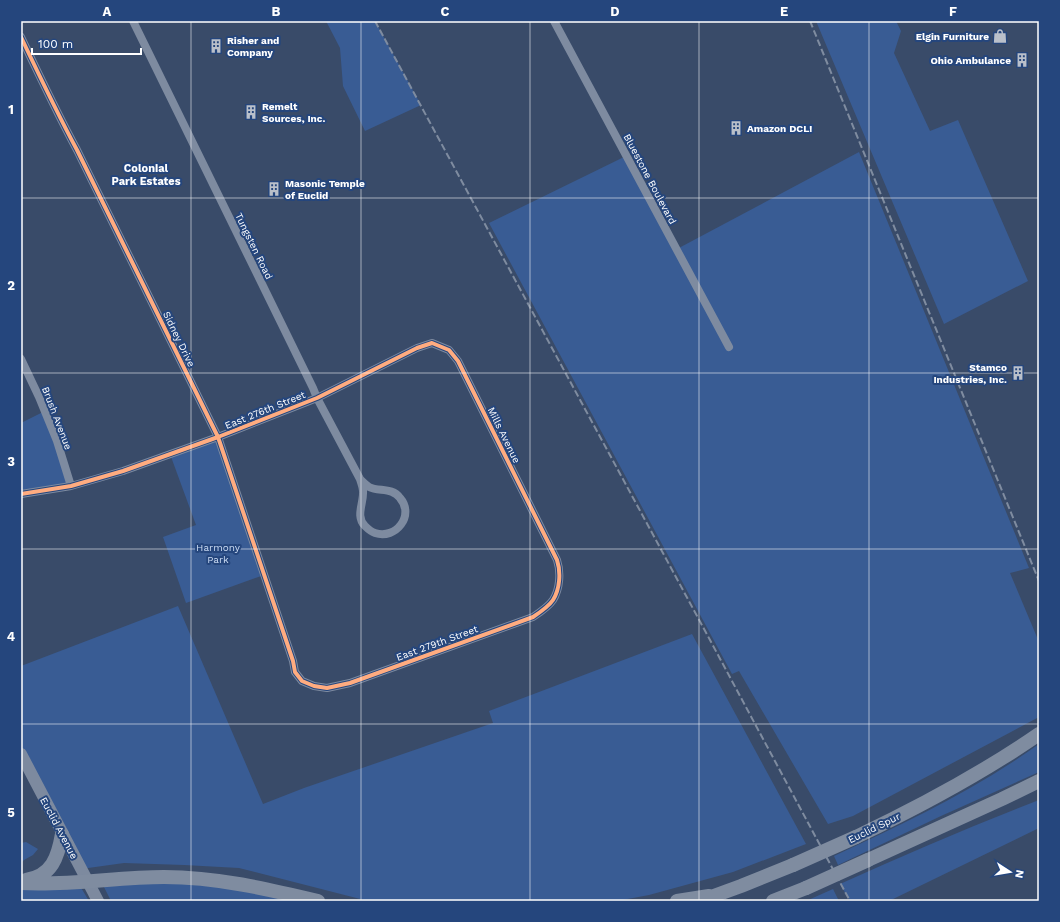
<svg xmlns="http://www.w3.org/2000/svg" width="1060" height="922" font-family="'Work Sans',sans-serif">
<rect width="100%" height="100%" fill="#394b69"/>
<path fill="#395c94" d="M326,21h49l46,84 -56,26 -22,-45 -3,-38z
M816,21h80l5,10 -7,22 36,78 28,-11 70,161 -84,43z
M859,152l170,416 -19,5 29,69v75l-186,99 -25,8 -89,-153 -7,3 -243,-451 137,-67 51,93z
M45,411l26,75 -50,8v-71z
M218,437l46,138 -78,28 -23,-66 33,-12 -26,-71z
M178,606l85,198 41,-16 189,-65 -4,-12 203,-77 114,210 -73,28 -84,23 -32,6h-249l-129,-33 -55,-3 -60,-2 -43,6 -60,-115v-88z
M1039,744v28l-98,44 -103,49 -4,-9c71,-33 141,-66 205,-112z
M1039,800v28l-150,73h-39l-10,-17c66,-30 132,-58 199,-84z
M26,842l12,7 -5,6 -9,5 -3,3v-20z
M198,883l101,18h-188l-7,-14 6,-3z
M21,886h59l9,15h-68z
M833,889l6,12h-33z"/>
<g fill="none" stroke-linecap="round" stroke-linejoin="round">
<path stroke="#7e8ba0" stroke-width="8" d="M133,21l180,367 4,10 43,81c1,4 3,8 3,12 1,12 -8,25 2,35 3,3 7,6 10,7 21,7 40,-18 25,-35 -8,-11 -21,-6 -31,-11 -3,-2 -6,-5 -9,-8
M554,21l175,326
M21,37c18,38 36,76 56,113l141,287 75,224 2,11 7,9 12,5 13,2 23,-5 183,-66c6,-4 16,-11 20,-17 7,-11 8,-28 4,-40l-99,-199 -9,-11 -17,-7 -15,5 -100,50 -99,39 -95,34 -52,15 -50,8
M21,359l18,38 18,44 14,45"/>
<path stroke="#7d8a9f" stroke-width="12" d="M21,754l77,147"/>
<path stroke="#7f8ca0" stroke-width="14" d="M856,837c63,-30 125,-63 183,-103
M868,860l134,-61 37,-18
M26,880c26,-4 32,-23 36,-46
M21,883c48,3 96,-6 143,-6 52,0 104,12 154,24
M677,901l32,-5
M700,901l41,-15 52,-21
M773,901l33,-13"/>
<path stroke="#7f8ca0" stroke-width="2" stroke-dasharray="7 3" stroke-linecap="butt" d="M375,21l335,619 140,261
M810,21l229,560"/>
<path stroke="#7f8ca0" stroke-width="14" d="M793,865l63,-28
M806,888l62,-28"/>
<defs>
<path id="cycleway" d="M21,37c18,38 36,76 56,113l141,287 75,224 2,11 7,9 12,5 13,2 23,-5 183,-66c6,-4 16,-11 20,-17 7,-11 8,-28 4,-40l-99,-199 -9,-11 -17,-7 -15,5 -100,50 -99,39 -95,34 -52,15 -50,8"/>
</defs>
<use href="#cycleway" stroke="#25467d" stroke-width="6"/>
<use href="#cycleway" stroke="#ffac80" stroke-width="4"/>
</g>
<path fill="none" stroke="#fff" stroke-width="1" stroke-opacity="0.55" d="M191,21v880M361,21v880M530,21v880M699,21v880M869,21v880M21,198h1018M21,373h1018M21,549h1018M21,724h1018"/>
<defs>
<symbol id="shop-bare" viewBox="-9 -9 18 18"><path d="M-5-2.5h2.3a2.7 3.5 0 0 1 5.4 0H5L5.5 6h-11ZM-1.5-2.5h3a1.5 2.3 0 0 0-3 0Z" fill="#bac0ca" stroke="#25467d" stroke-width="2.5" paint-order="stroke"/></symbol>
<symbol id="building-bare" viewBox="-9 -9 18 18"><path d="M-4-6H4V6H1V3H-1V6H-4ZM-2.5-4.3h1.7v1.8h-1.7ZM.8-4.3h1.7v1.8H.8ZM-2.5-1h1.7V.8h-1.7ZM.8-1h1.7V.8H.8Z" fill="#bac0ca" stroke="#25467d" stroke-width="2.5" paint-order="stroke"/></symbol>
</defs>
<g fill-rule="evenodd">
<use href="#shop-bare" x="990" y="26" width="20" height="20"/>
<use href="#building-bare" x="206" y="36" width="20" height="20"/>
<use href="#building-bare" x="1012" y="50" width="20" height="20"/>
<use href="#building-bare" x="241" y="102" width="20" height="20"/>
<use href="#building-bare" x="726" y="118" width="20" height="20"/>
<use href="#building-bare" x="264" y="179" width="20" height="20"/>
<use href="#building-bare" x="1008" y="363" width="20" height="20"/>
</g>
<g text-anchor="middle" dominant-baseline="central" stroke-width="4" stroke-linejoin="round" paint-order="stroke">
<g font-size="10" font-weight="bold" fill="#fff" stroke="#25467d" text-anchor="start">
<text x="989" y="36" text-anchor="end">Elgin Furniture</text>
<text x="227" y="40">Risher and<tspan x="227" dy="12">Company</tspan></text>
<text x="1011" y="60" text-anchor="end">Ohio Ambulance</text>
<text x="262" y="106">Remelt<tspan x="262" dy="12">Sources, Inc.</tspan></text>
<text x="747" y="128">Amazon DCL!</text>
<text x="285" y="183">Masonic Temple<tspan x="285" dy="12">of Euclid</tspan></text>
<text x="1007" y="367" text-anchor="end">Stamco<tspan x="1007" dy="12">Industries, Inc.</tspan></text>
</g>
<g font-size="10" fill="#fff" stroke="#25467d">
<text transform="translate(650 179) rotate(62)">Bluestone Boulevard</text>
<text transform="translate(254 246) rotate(64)">Tungsten Road</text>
<text transform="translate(179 339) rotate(64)">Sidney Drive</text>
<text transform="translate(265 410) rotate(-22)">East 276th Street</text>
<text transform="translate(57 418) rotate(69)">Brush Avenue</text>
<text transform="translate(504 435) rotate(64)">Mills Avenue</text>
<text transform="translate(437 643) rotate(-20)">East 279th Street</text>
<text transform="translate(59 828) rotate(62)">Euclid Avenue</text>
<text transform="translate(874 828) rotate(-26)">Euclid Spur</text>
</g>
<g font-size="10" fill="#cdddf4" stroke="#25467d">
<text x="218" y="547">Harmony<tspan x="218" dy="12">Park</tspan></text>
</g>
<g font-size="11" font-weight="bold" fill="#fff" stroke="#25467d">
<text x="146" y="168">Colonial<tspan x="146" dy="13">Park Estates</tspan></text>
</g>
</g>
<rect width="1060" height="922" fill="none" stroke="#25467d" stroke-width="44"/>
<g transform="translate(1010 872) rotate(102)" stroke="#25467d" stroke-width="3" paint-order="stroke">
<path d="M0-3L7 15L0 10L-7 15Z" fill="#ffffff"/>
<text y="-6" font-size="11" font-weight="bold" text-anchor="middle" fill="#ffffff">N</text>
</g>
<path d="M32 48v6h109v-6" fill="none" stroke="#ffffff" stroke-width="2"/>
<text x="38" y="48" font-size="12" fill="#ffffff" stroke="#25467d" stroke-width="3" paint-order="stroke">100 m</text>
<rect x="22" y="22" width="1016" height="878" fill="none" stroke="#fff" stroke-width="1.5"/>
<g font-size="13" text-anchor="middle" font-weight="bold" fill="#fff">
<text x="107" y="16">A</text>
<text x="276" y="16">B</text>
<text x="445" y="16">C</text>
<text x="615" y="16">D</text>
<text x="784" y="16">E</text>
<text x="953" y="16">F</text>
<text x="11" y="114">1</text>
<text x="11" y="290">2</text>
<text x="11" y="466">3</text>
<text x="11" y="641">4</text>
<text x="11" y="817">5</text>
</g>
</svg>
